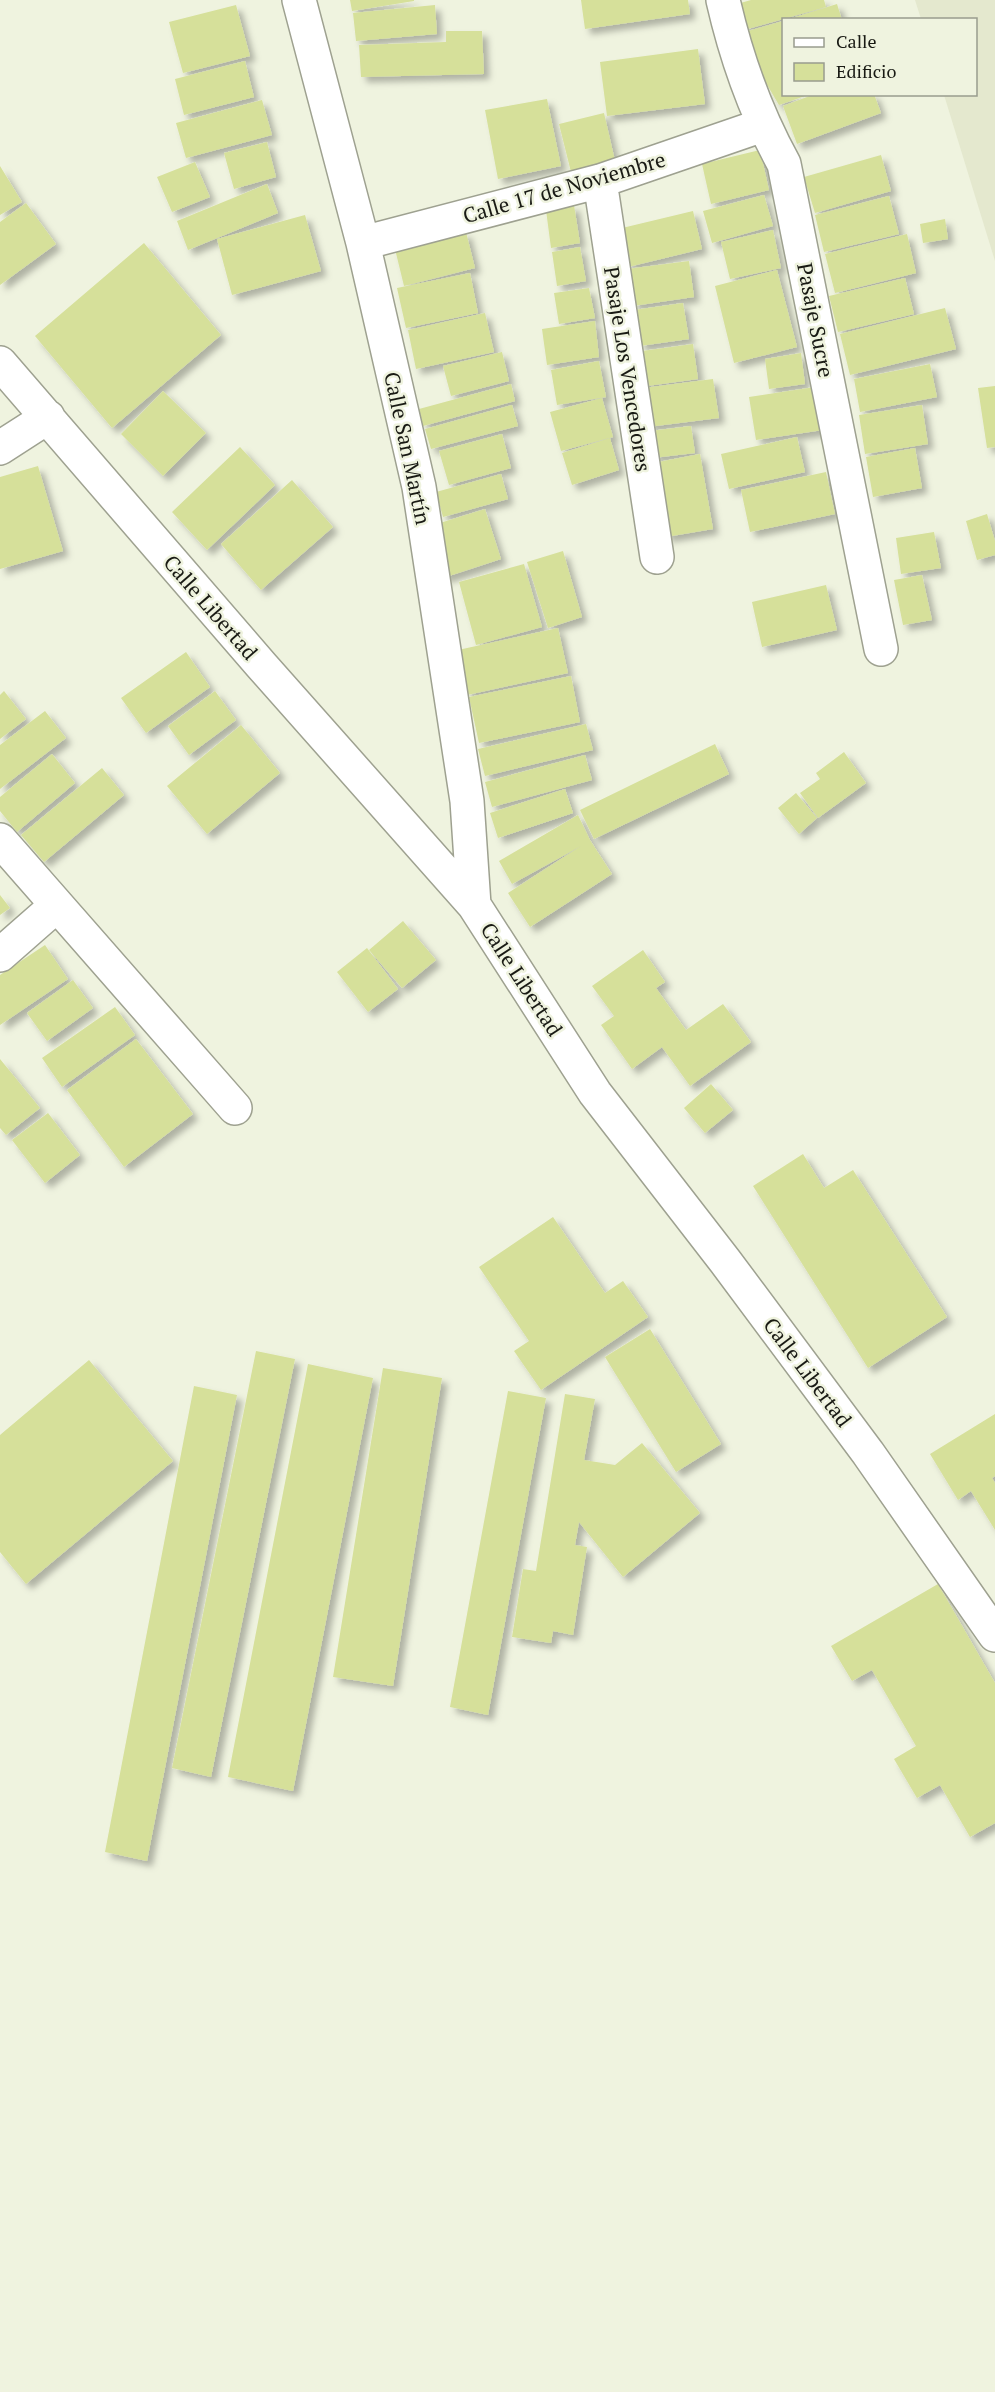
<svg xmlns="http://www.w3.org/2000/svg" width="995" height="2392" font-family="'PT Serif',serif">
<defs>
<filter id="shadow"><feDropShadow dx="5.5" dy="5.5" stdDeviation="3" flood-color="#0004"/></filter>
</defs>
<rect width="100%" height="100%" fill="#eff3df"/>
<path fill="#e4e8ce" d="M915,0h80v261l-51,-166 32,-1v-74l-55,-1z"/>
<path fill="#d6e09a" filter="url(#shadow)" d="M350,0h64v1l-62,10z
M581,0h107l2,14 -105,15z
M751,0h73l2,7 -82,23 -7,-26z
M837,4l5,16h-53v-1z
M236,5l14,51 -67,17 -14,-51z
M435,5l2,29 -81,7 -3,-28z
M783,21v73l25,1 -29,10 -20,-34 -11,-40z
M446,31h36l2,43 -123,3 -2,-32 87,-3z
M698,49l7,55 -98,12 -7,-54z
M245,61l9,36 -70,18 -9,-36z
M815,94h59l7,19 -84,31 -14,-38z
M547,99l14,67 -63,13 -13,-69z
M262,100l10,35 -86,23 -10,-35z
M604,113l12,52 -44,11 -13,-52z
M267,142l9,35 -42,12 -10,-36z
M760,150l9,40 -58,14 -9,-40z
M881,155l10,36 -76,22 -11,-36z
M195,162l15,35 -38,15 -15,-35z
M0,166l22,36 -22,13z
M267,184l11,29 -90,37 -11,-29z
M764,195l9,31 -61,17 -9,-32z
M889,196l10,38 -75,18 -9,-37z
M26,203l30,41 -56,41v-63z
M574,205l6,38 -29,5 -5,-38z
M693,211l9,38 -74,18 -10,-38z
M305,215l16,56 -89,24 -15,-56z
M945,219l3,20 -25,4 -3,-19z
M773,230l8,38 -51,11 -9,-37z
M466,232l9,36 -71,18 -9,-37z
M907,234l9,39 -81,20 -10,-39z
M144,243l77,92 -109,93 -77,-92z
M580,247l6,34 -29,5 -5,-34z
M689,261l5,36 -61,9 -6,-37z
M777,270l20,77 -63,16 -19,-77z
M470,273l8,40 -72,15 -9,-40z
M905,278l9,36 -76,18 -9,-36z
M589,288l6,30 -36,6 -5,-31z
M683,303l6,36 -49,7 -6,-36z
M945,308l11,41 -106,26 -10,-41z
M485,313l9,39 -78,17 -8,-39z
M595,321l4,36 -52,8 -5,-36z
M693,344l5,35 -58,8 -5,-35z
M502,352l7,29 -58,15 -8,-30z
M801,353l4,31 -36,5 -4,-30z
M599,361l7,36 -49,8 -6,-35z
M930,364l7,33 -77,15 -6,-33z
M713,379l6,39 -71,9 -5,-39z
M511,384l4,17 -92,25 -4,-17z
M995,386v61l-8,1 -9,-60z
M815,387l8,43 -67,10 -7,-43z
M163,391l43,42 -43,43 -42,-42z
M602,398l11,39 -52,14 -11,-39z
M512,405l6,21 -87,23 -6,-20z
M922,405l6,39 -63,10 -6,-39z
M691,426l4,27 -42,5 -3,-27z
M502,434l9,34 -62,17 -10,-34z
M797,437l8,35 -76,17 -8,-35z
M610,438l9,32 -47,15 -10,-32z
M240,447l35,38 -68,65 -35,-38z
M915,448l7,40 -49,9 -7,-40z
M700,454l13,75 -47,8 -13,-74z
M38,466l25,85 -63,18v-92z
M826,472l9,42 -85,18 -9,-42z
M501,474l7,25 -65,18 -7,-25z
M292,480l41,47 -72,63 -40,-46z
M485,509l16,50 -58,19 -16,-51z
M987,514l8,27v14l-18,5 -11,-39z
M934,532l7,36 -40,6 -5,-36z
M563,551l19,66 -34,11 -21,-66z
M524,564l18,63 -66,18 -17,-63z
M922,575l10,45 -29,5 -9,-45z
M826,585l11,45 -75,17 -10,-45z
M558,628l10,45 -101,22 -9,-45z
M186,652l24,35 -64,46 -25,-35z
M571,676l9,46 -101,21 -10,-46z
M4,691l22,28 -26,20v-44z
M215,691l21,29 -47,35 -21,-29z
M45,711l21,27 -66,51v-44z
M586,724l7,26 -108,26 -7,-27z
M241,725l39,48 -73,61 -40,-48z
M715,744l14,30 -135,65 -14,-29z
M844,752l22,31 -48,35 -18,-25 20,-14 -4,-6z
M52,754l23,29 -58,49 -17,-21v-14z
M585,755l7,25 -100,27 -7,-25z
M102,768l22,27 -80,67 -23,-27z
M565,789l8,24 -75,25 -8,-25z
M796,793l21,25 -18,16 -21,-26z
M578,815l12,25 22,34 -82,53 -22,-34 73,-47 -69,38 -13,-23z
M0,895l10,13 -10,7z
M403,921l33,39 -34,28 -33,-38z
M45,945l23,34 -68,46v-50z
M367,948l31,41 -30,23 -31,-40z
M643,950l22,32 -9,6 30,42 37,-26 28,38 -61,44 -28,-39 -30,22 -31,-44 13,-9 -22,-30z
M73,980l20,28 -46,33 -20,-28z
M115,1007l20,28 -73,52 -20,-29z
M136,1039l57,75 -69,53 -57,-77z
M0,1059l40,49 -34,27 -6,-7z
M711,1084l22,26 -28,23 -21,-25z
M48,1113l32,42 -35,28 -33,-43z
M803,1154l21,34 29,-18 94,147 -79,51 -115,-182z
M553,1217l52,76 18,-12 25,36 -107,73 -27,-39 15,-10 -50,-74z
M650,1329l71,115 -45,28 -71,-115z
M256,1351l39,8 -84,418 -39,-9z
M89,1360l84,101 -147,123 -26,-32v-117z
M308,1364l65,14 -80,413 -65,-14z
M383,1368l59,10 -49,308 -60,-9z
M194,1386l43,9 -90,466 -42,-9z
M508,1391l38,7 -58,317 -38,-8z
M565,1394l30,5 -11,61 31,5 27,-22 58,70 -77,64 -44,-55 -4,23 12,2 -14,88 -20,-4 -2,12 -39,-6 11,-68 13,2z
M995,1414v62l-3,2 3,5v47l-24,-39 -13,9 -28,-46z
M938,1584l57,99v140l-25,14 -30,-52 -23,13 -23,-39 22,-13 -44,-76 -20,11 -21,-35z"/>
<g fill="none" stroke-linecap="round" stroke-linejoin="round">
<defs>
<path id="minor" d="M299,0l64,243 56,244 48,314 7,104
M723,0c13,57 33,113 61,164l97,485
M600,181l57,376
M363,243l237,-62 163,-56
M0,363l262,303 212,239 121,188 130,168 143,192 127,182
M0,448l48,-31
M0,840l235,268
M0,955l57,-50"/>
</defs>
<use href="#minor" stroke="#9ea190" stroke-width="36"/>
<use href="#minor" stroke="#fff" stroke-width="33"/>
</g>
<g text-anchor="middle" dominant-baseline="central" stroke-width="5" stroke-linejoin="round" paint-order="stroke">
<g font-size="21" fill="#191a14" stroke="#eff3df">
<text transform="translate(564 187) rotate(-16)">Calle 17 de Noviembre</text>
<text transform="translate(816 320) rotate(79)">Pasaje Sucre</text>
<text transform="translate(628 369) rotate(81)">Pasaje Los Vencedores</text>
<text transform="translate(408 448) rotate(78)">Calle San Martín</text>
<text transform="translate(211 607) rotate(49)">Calle Libertad</text>
<text transform="translate(522 979) rotate(57)">Calle Libertad</text>
<text transform="translate(808 1372) rotate(53)">Calle Libertad</text>
</g>
</g>
<rect x="782" y="18" width="195" height="78" fill="#eff3df" stroke="#999c8e" stroke-width="1.5"/>
<rect x="794" y="38" width="30" height="9" fill="#ffffff" stroke="#999c8e" stroke-width="1.5"/>
<text x="836" y="48" font-size="18" fill="#191a14">Calle</text>
<rect x="794" y="63" width="30" height="18" fill="#d6e09a" stroke="#999c8e" stroke-width="1.5"/>
<text x="836" y="78" font-size="18" fill="#191a14">Edificio</text>
</svg>
